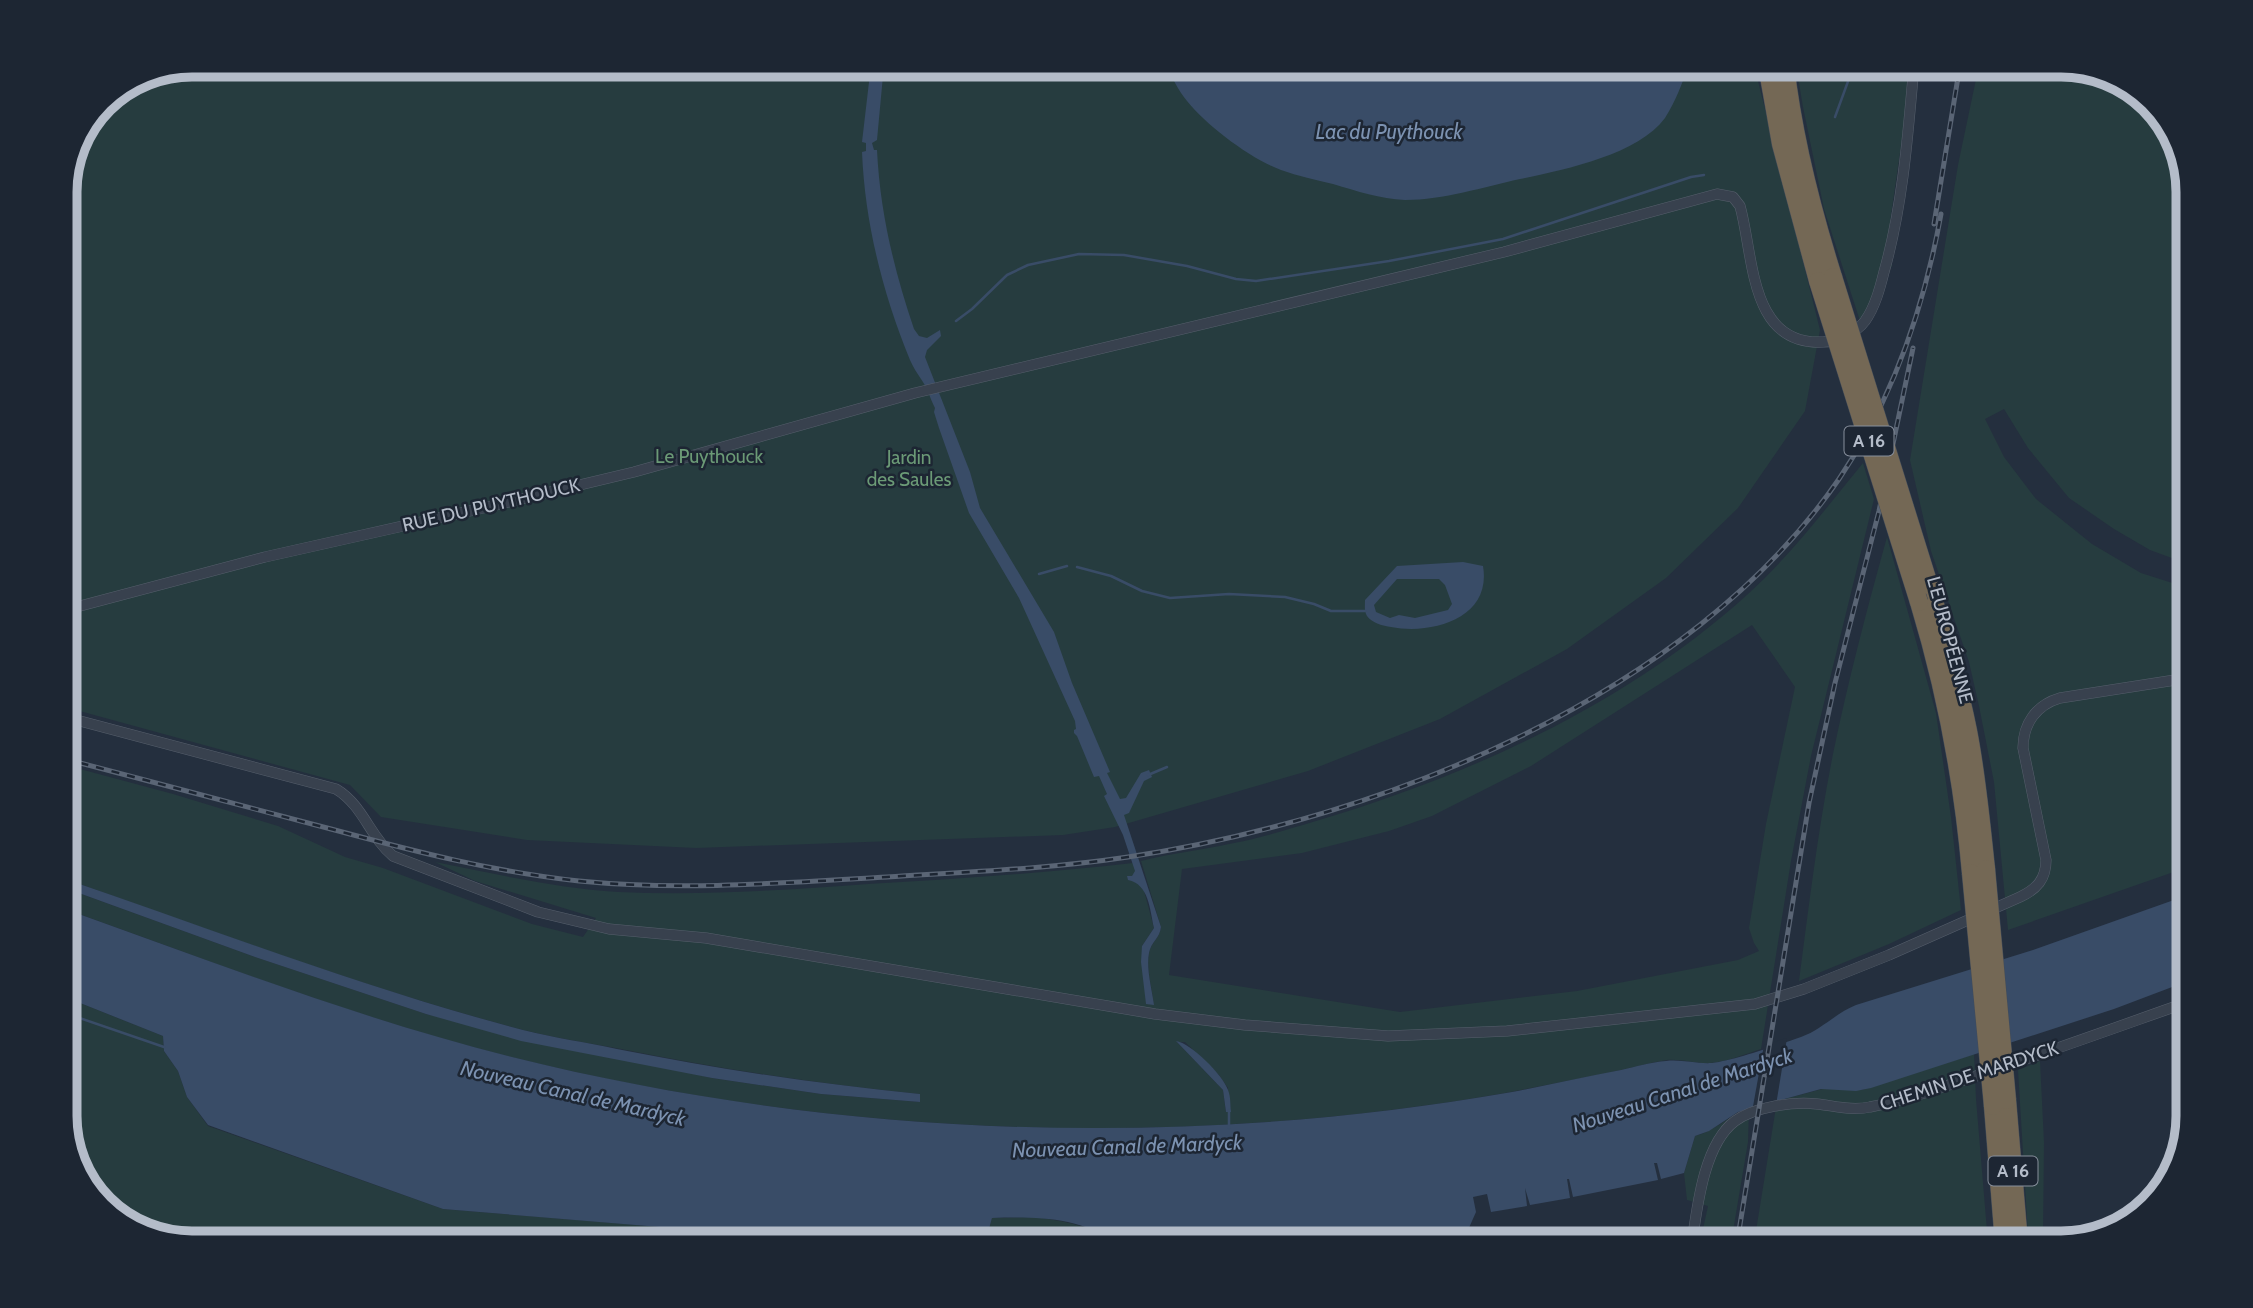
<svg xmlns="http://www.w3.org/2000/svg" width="2253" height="1308" font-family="Cabin,sans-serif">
<rect width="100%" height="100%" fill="#242f3e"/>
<path fill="#263c3f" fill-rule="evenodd" d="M192,65h1562l66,265 -15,81 -67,97 -72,70 -99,71 -127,70 -132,52 -193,56 -52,8 -367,13 -169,-8 -146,-23 -31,-32 -285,-78v-523l37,-82 42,-28z
M1796,65h112l-3,53 -15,104 2,44 -32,55 -36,-112 -21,-102z
M1979,65h82l63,17 47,46 17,56v380l-38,-14 -36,-21 -45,-31 -41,-50 -24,-39 -19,10 19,38 32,42 56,45 49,29 47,15v279l-180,63 -14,-148 -15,-76 -10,-44 -38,-111 -21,-91 48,-295z
M1863,463l11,36 -63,257 -20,105 -30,188c-16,5 -34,13 -51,14 -14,1 -28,-4 -43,-3 -20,3 -40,9 -60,13 -56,11 -113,23 -171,31 -307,44 -623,28 -925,-47 -152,-38 -298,-95 -446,-148v-21l190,69 171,57 286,64 109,16 99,8v-8c-101,-10 -199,-25 -299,-45 -32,-6 -66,-11 -98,-19 -156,-41 -307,-98 -458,-151v-114l108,29 105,32 67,31 38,11 149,56 51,13 13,-19 -121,-37 -40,-19c60,12 122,26 183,30 83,4 167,-2 250,-8 89,-5 177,-11 265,-21l3,10 -4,3 11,11 11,41 -12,18 12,59c-2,-17 -8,-36 -5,-52 2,-11 11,-15 12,-26l-20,-66c31,-8 61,-11 93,-18 27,-5 55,-14 82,-22 155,-46 311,-117 432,-227 43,-39 78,-86 115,-131zM1752,625l43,62 -29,137 -17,104 5,15 5,8 -21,9 -161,31 -177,21 -231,-37 13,-106 120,-16 87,-22 43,-15 99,-50zM1177,1042h8l34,33 9,13 -2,24 -3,-22z
M1887,537l49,176 15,104 10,93 -72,34 -90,37c10,-76 19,-152 34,-227 15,-73 34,-145 54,-217z
M65,997l98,39 1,15 14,20 9,26 21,29 235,83 254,21 -1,13h-504l-63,-17 -43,-40 -21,-62z
M1974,1054l2,45 12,144h-234l23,-142 49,-13 36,2z
M2040,1061l4,81 -1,95 -15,-2 -10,-165z
M1749,1109l-1,33 -17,101h-31l8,-37 -21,-6 -3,-27 11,-37c20,-5 34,-21 54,-27z
M1037,1217c28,5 54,8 77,26h-129l7,-25z"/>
<path fill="#394c67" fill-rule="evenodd" d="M871,65h13l-7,75 -5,3 2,7h3c3,62 17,120 37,179l5,7 8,2 13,-8 1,6 -14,14 -2,7 45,115 10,36 74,124 18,51 38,89 -3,1 13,26 6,-1 15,-25 8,-3 3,7 -8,4 -15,32 -5,2 37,112c-1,11 -10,15 -12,26 -3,16 3,36 5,52l-8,-1 -5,-42 1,-16 12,-18c-4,-18 -5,-44 -26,-48l-1,-4h5l3,-5 -12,-36 -19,-39 3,-2 -8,-18 -5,1 -17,-41 -3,-3v-3l2,-1 -1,-8 -56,-123 -50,-85 -30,-85 -5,-16 1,-4c-5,-10 -8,-21 -14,-29 -4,-6 -8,-12 -11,-19 -27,-66 -45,-136 -48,-208l4,-1v-8l-4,-1z
M1166,65h523c-7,18 -13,36 -24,53 -27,37 -102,52 -145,61 -37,8 -76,21 -115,21 -25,-1 -48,-9 -72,-16 -17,-4 -35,-8 -52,-14 -30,-11 -74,-44 -94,-69 -9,-11 -15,-24 -21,-36z
M1463,562l20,4c9,52 -50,69 -92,61 -8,-1 -19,-4 -24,-11 -3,-5 -2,-10 -2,-16l32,-34zM1397,579h42l6,6 7,19 -4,6 -33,8 -16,-3 -9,3 -14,-6 -2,-7z
M65,879c152,52 302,110 458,151 31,8 63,12 94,19 101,20 201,35 303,45v8l-99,-8 -109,-16 -191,-37 -95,-27 -171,-57 -190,-69z
M2188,895v86l-74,28 -243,79 -15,3 -35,-2 -44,12 -39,11 -29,19 -14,5 -11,37 -23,6 -4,-16h-3l4,17 -85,17 -4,-18h-2l3,19 -40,7 -5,-17 2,18 -36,6 -4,-18 -14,3 3,15 -12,27 -30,4h-38l-3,-13 -3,1 2,12h-278c-34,-27 -80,-26 -122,-25l-7,25h-289v-13l-253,-21 -235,-84 -21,-28 -9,-26 -14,-20 -1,-15 -98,-39v-88c148,53 295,110 447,148 326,81 669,93 1000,35 36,-7 72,-15 109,-22 14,-3 30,-8 45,-9 15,-2 30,3 46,2 23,-3 66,-18 89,-26 20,-7 35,-24 55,-32l177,-55z
M1176,1041c15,2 47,34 52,49 3,7 2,15 3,22h-5l-3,-22z"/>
<path fill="#242f3e" d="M1787,1038l-11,67 -24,7 12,-67z"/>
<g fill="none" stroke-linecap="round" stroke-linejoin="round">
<path stroke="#394c67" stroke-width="2.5" d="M1835,117l19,-52
M956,321l16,-12 35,-34 21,-10 51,-11 45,1 63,11 49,13 20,2 133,-20 114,-22 188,-62 13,-2
M1077,567l34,9 31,15 28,7 59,-4 56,3 29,7 17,7h34
M1039,574l28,-8
M1148,775l19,-8
M65,1013l99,34
M1229,1110v18"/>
<defs>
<path id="minor" d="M65,610l200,-53 227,-51 142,-34 281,-79 589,-141 213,-58 16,3 7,9c14,50 9,140 83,136 14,0 33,-9 42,-21 10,-14 15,-33 19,-49 19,-67 24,-138 30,-207
M65,717l271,72c27,16 34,48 57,67l145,56 71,17 97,9 449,76 90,11 143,11 119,-5 248,-27 49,-15 85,-34 131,-58c17,-8 26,-18 26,-37l-23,-112c0,-24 13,-43 37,-50l128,-20
M1692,1243c5,-36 12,-99 43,-122 19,-14 59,-20 82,-17 18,2 35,7 53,3 38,-7 75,-21 112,-33 69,-23 138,-48 206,-72"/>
<path id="motorway" d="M1767,65l14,79 37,137
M1785,65c8,72 26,142 48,212
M1929,585c15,48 29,96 39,146 9,46 13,92 18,138
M1919,602c27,89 44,178 52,271
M2007,1100l12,143
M1993,1106l11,137"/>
</defs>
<use href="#minor" stroke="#565f6c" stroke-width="11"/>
<use href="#motorway" stroke="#434c59" stroke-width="19"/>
<use href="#minor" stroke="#38414e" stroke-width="10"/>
<use href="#motorway" stroke="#746855" stroke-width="18"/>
<defs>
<path id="rail" d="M1934,224l26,-159
M65,759c89,23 177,47 266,70 82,22 163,43 248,52 102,10 205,2 308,-4 80,-5 161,-8 241,-20 253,-38 561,-160 711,-378 54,-80 85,-171 102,-265
M1737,1243l72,-440 26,-120 44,-172 34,-163"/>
</defs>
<use href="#rail" stroke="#5a6575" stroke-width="5"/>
<use href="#rail" stroke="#1d2633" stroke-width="2.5" stroke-dasharray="8" stroke-linecap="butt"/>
<defs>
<path id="motorway-bridge" d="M1833,277l96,308
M1818,281l101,321
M1986,869l21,231
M1971,873l22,233"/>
</defs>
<use href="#motorway-bridge" stroke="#434c59" stroke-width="19" stroke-linecap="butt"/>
<use href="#motorway-bridge" stroke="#746855" stroke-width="18"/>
</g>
<g text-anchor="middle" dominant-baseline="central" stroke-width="5" stroke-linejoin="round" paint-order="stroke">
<g fill="#1d2633" stroke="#878f9c" stroke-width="2">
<rect x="1844.5" y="426.5" width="49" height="29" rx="5"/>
<rect x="1988.5" y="1156.5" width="49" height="29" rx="5"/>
</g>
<g font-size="18" font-weight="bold" fill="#b4bcc9">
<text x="1869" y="441">A 16</text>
<text x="2013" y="1171">A 16</text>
</g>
<g font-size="19" fill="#6b9a76" stroke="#1d2633">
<text x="709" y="456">Le Puythouck</text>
<text x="909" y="457">Jardin<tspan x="909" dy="22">des Saules</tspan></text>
</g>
<g font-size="19" fill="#b4bcc9" stroke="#1d2633">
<text transform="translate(491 505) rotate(-13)">RUE DU PUYTHOUCK</text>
<text transform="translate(1950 640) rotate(75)">L'EUROPÉENNE</text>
<text transform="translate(1969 1076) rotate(-18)">CHEMIN DE MARDYCK</text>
</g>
<g font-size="21" font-style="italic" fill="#7c92b1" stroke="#1d2633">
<text x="1389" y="131">Lac du Puythouck</text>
<text transform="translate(1682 1090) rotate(-18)">Nouveau Canal de Mardyck</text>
<text transform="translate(573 1093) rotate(13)">Nouveau Canal de Mardyck</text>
<text transform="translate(1127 1146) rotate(-2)">Nouveau Canal de Mardyck</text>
</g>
</g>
<path d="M0 0H2253V1308H0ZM192 77H2061A115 115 0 0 1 2176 192V1116A115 115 0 0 1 2061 1231H192A115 115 0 0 1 77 1116V192A115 115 0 0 1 192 77Z" fill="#1d2633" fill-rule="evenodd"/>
<path fill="none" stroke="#b4bcc9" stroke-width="9" d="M192 77H2061A115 115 0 0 1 2176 192V1116A115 115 0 0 1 2061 1231H192A115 115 0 0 1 77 1116V192A115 115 0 0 1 192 77Z"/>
</svg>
